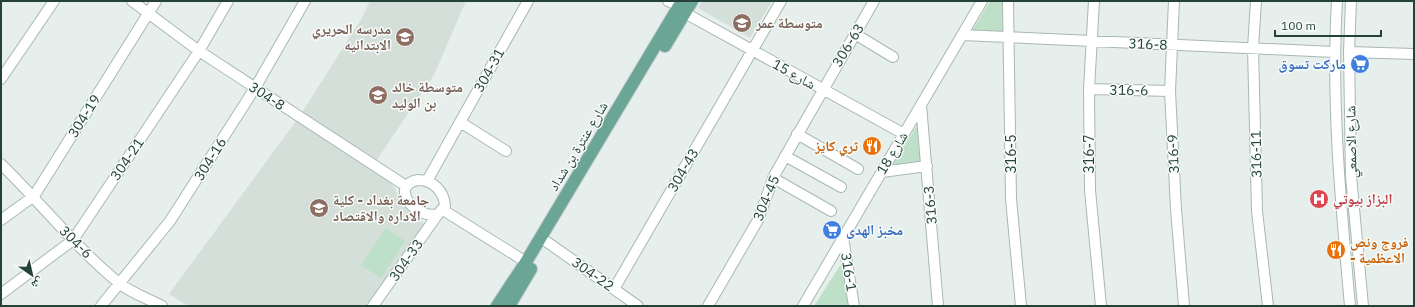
<svg xmlns="http://www.w3.org/2000/svg" width="1415" height="307" font-family="'IBM Plex Sans','Noto Naskh Arabic',sans-serif">
<rect width="100%" height="100%" fill="#e6efeb"/>
<path fill="#d4dfda" d="M370,1h96l-32,74 -60,89 21,24 5,14 11,12 15,11 -60,81h-178l-19,-12 130,-177 63,-99z
M702,1h70l-22,37 -52,-30z"/>
<path fill="#bfe0c8" d="M990,1h15v32l-33,-2z
M921,119l1,44 -31,5z
M386,228l19,13 -24,37 -20,-13z
M845,258l4,48h-35z"/>
<g fill="none" stroke-linecap="round" stroke-linejoin="round">
<defs>
<path id="minor" d="M132,1l67,50 207,135
M668,1l11,5
M1008,1l3,198 10,107
M1094,1l-5,88 1,101 11,116
M1174,1l-4,90 6,118 8,97
M1256,1l-3,47 4,163 11,95
M1337,1c-6,102 4,204 13,305
M1351,1l-2,51 2,124 12,130
M685,13l219,121
M855,34l38,23
M962,35l372,17
M1349,52l65,2
M1,79l53,-78
M1089,89l81,2
M921,105l17,201
M460,122l46,29
M797,134l61,35
M785,156l56,31
M1,164c40,39 75,84 118,119 12,10 30,16 43,23
M882,172l45,-6
M773,178l58,33
M418,180c15,0 26,11 27,26l-7,8c-24,6 -49,-29 -20,-34z
M427,181l101,-180
M443,210l83,52
M1,220l33,-24 122,-195
M843,237l11,69
M547,242l91,64
M614,289l167,-288
M1,294l72,-54 126,-189 29,-50
M101,306l69,-85 85,-133 50,-87
M373,306l65,-92
M708,306l50,-86 16,-44 100,-175
M803,306l179,-305"/>
<path id="major" d="M665,46l27,-45
M497,306l29,-44 156,-261
M509,306l22,-37"/>
</defs>
<use href="#minor" stroke="#a8b8b2" stroke-width="12"/>
<use href="#major" stroke="#c2cac8" stroke-width="14"/>
<use href="#minor" stroke="#fff" stroke-width="10"/>
<use href="#major" stroke="#6aa596" stroke-width="12"/>
</g>
<defs>
<symbol id="school-disc" viewBox="-11 -11 22 22"><circle r="9.5" fill="#8d6e63" stroke="#f7fbf9"/><path d="M0-5L7-2L0 1L-7-2ZM-4 1L0 2.5L4 1V4Q0 6-4 4Z" fill="#fff"/></symbol>
<symbol id="supermarket-disc" viewBox="-11 -11 22 22"><circle r="9.5" fill="#3f7fe0" stroke="#f7fbf9"/><path d="M-6-5.5h2.5l.6 2H6L4.5 2H-2.5L-4.4-4H-6ZM-1.5 3.2a1.3 1.3 0 1 0 .1 0ZM3 3.2a1.3 1.3 0 1 0 .1 0Z" fill="#fff"/></symbol>
<symbol id="restaurant-disc" viewBox="-11 -11 22 22"><circle r="9.5" fill="#e8710a" stroke="#f7fbf9"/><path d="M-5-6h1v4h1v-4h1v4h1v-4h1v5L-1.5 .5V6h-2V.5L-5-1ZM5-6V6H3V1.5H1.5Q1.5-4 5-6Z" fill="#fff"/></symbol>
<symbol id="hospital-disc" viewBox="-11 -11 22 22"><circle r="9.5" fill="#e0444e" stroke="#f7fbf9"/><path d="M-5-5h3v3.5h4V-5h3V5h-3V1.5h-4V5h-3Z" fill="#fff"/></symbol>
<symbol id="university-disc" viewBox="-11 -11 22 22"><circle r="9.5" fill="#8d6e63" stroke="#f7fbf9"/><path d="M0-5L7-2L0 1L-7-2ZM-4 1L0 2.5L4 1V4Q0 6-4 4Z" fill="#fff"/></symbol>
</defs>
<g fill-rule="evenodd">
<use href="#school-disc" x="731" y="12" width="22" height="22"/>
<use href="#school-disc" x="394" y="26" width="22" height="22"/>
<use href="#supermarket-disc" x="1349" y="53" width="22" height="22"/>
<use href="#school-disc" x="367" y="84" width="22" height="22"/>
<use href="#restaurant-disc" x="861" y="135" width="22" height="22"/>
<use href="#hospital-disc" x="1308" y="188" width="22" height="22"/>
<use href="#university-disc" x="308" y="197" width="22" height="22"/>
<use href="#supermarket-disc" x="821" y="219" width="22" height="22"/>
<use href="#restaurant-disc" x="1325" y="239" width="22" height="22"/>
</g>
<g text-anchor="middle" dominant-baseline="central" stroke-width="3" stroke-linejoin="round" paint-order="stroke">
<g font-size="14" font-weight="bold" fill="#785e54" stroke="#f7fbf9" text-anchor="start">
<text x="756" y="23">متوسطة عمر</text>
<text x="391" y="29" text-anchor="end">مدرسه الحريري<tspan x="391" dy="16">الابتدائيه</tspan></text>
<text x="392" y="87">متوسطة خالد<tspan x="392" dy="16">بن الوليد</tspan></text>
<text x="333" y="200">جامعة بغداد - كلية<tspan x="333" dy="16">الاداره والاقتصاد</tspan></text>
</g>
<g font-size="14" fill="#24423a" stroke="#f7fbf9">
<text transform="translate(1148 44) rotate(2)">316-8</text>
<text transform="translate(848 45) rotate(-59)">306-63</text>
<text transform="translate(489 70) rotate(-61)">304-31</text>
<text transform="translate(794 74) rotate(29)">شارع 15</text>
<text transform="translate(1129 90) rotate(1)">316-6</text>
<text transform="translate(267 96) rotate(33)">304-8</text>
<text transform="translate(84 116) rotate(-58)">304-19</text>
<text transform="translate(1351 142) rotate(-91)">شارع الاصمعي</text>
<text transform="translate(578 146) rotate(-59)">شارع عنترة بن شداد</text>
<text transform="translate(892 153) rotate(-59)">شارع 18</text>
<text transform="translate(1011 154) rotate(-90)">316-5</text>
<text transform="translate(1089 154) rotate(-90)">316-7</text>
<text transform="translate(1173 154) rotate(-93)">316-9</text>
<text transform="translate(1256 154) rotate(-91)">316-11</text>
<text transform="translate(127 159) rotate(-56)">304-21</text>
<text transform="translate(210 159) rotate(-58)">304-16</text>
<text transform="translate(683 170) rotate(-60)">304-43</text>
<text transform="translate(766 198) rotate(-68)">304-45</text>
<text transform="translate(930 205) rotate(-95)">316-3</text>
<text transform="translate(76 242) rotate(45)">304-6</text>
<text transform="translate(406 260) rotate(-55)">304-33</text>
<text transform="translate(849 272) rotate(81)">316-1</text>
<text transform="translate(593 274) rotate(35)">304-22</text>
</g>
<g font-size="14" font-weight="bold" fill="#366cbe" stroke="#f7fbf9" text-anchor="end">
<text x="1346" y="64">ماركت تسوق</text>
<text x="846" y="230" text-anchor="start">مخبز الهدى</text>
</g>
<g font-size="14" font-weight="bold" fill="#c56008" stroke="#f7fbf9" text-anchor="end">
<text x="858" y="146">ثري كايز</text>
<text x="1350" y="242" text-anchor="start">فروج ونص<tspan x="1350" dy="16">- الاعظمية</tspan></text>
</g>
<g font-size="14" font-weight="bold" fill="#be3a42" stroke="#f7fbf9" text-anchor="start">
<text x="1333" y="199">البزاز بيوتي</text>
</g>
</g>
<rect width="1415" height="307" fill="none" stroke="#24423a" stroke-width="4"/>
<g transform="translate(32 275) rotate(146)" stroke="#f7fbf9" stroke-width="3" paint-order="stroke">
<path d="M0-3L7 15L0 10L-7 15Z" fill="#24423a"/>
<text y="-6" font-size="11" font-weight="bold" text-anchor="middle" fill="#24423a">ش</text>
</g>
<path d="M1275 30v6h106v-6" fill="none" stroke="#24423a" stroke-width="2"/>
<text x="1281" y="30" font-size="12" fill="#24423a" stroke="#f7fbf9" stroke-width="3" paint-order="stroke">100 m</text>
</svg>
